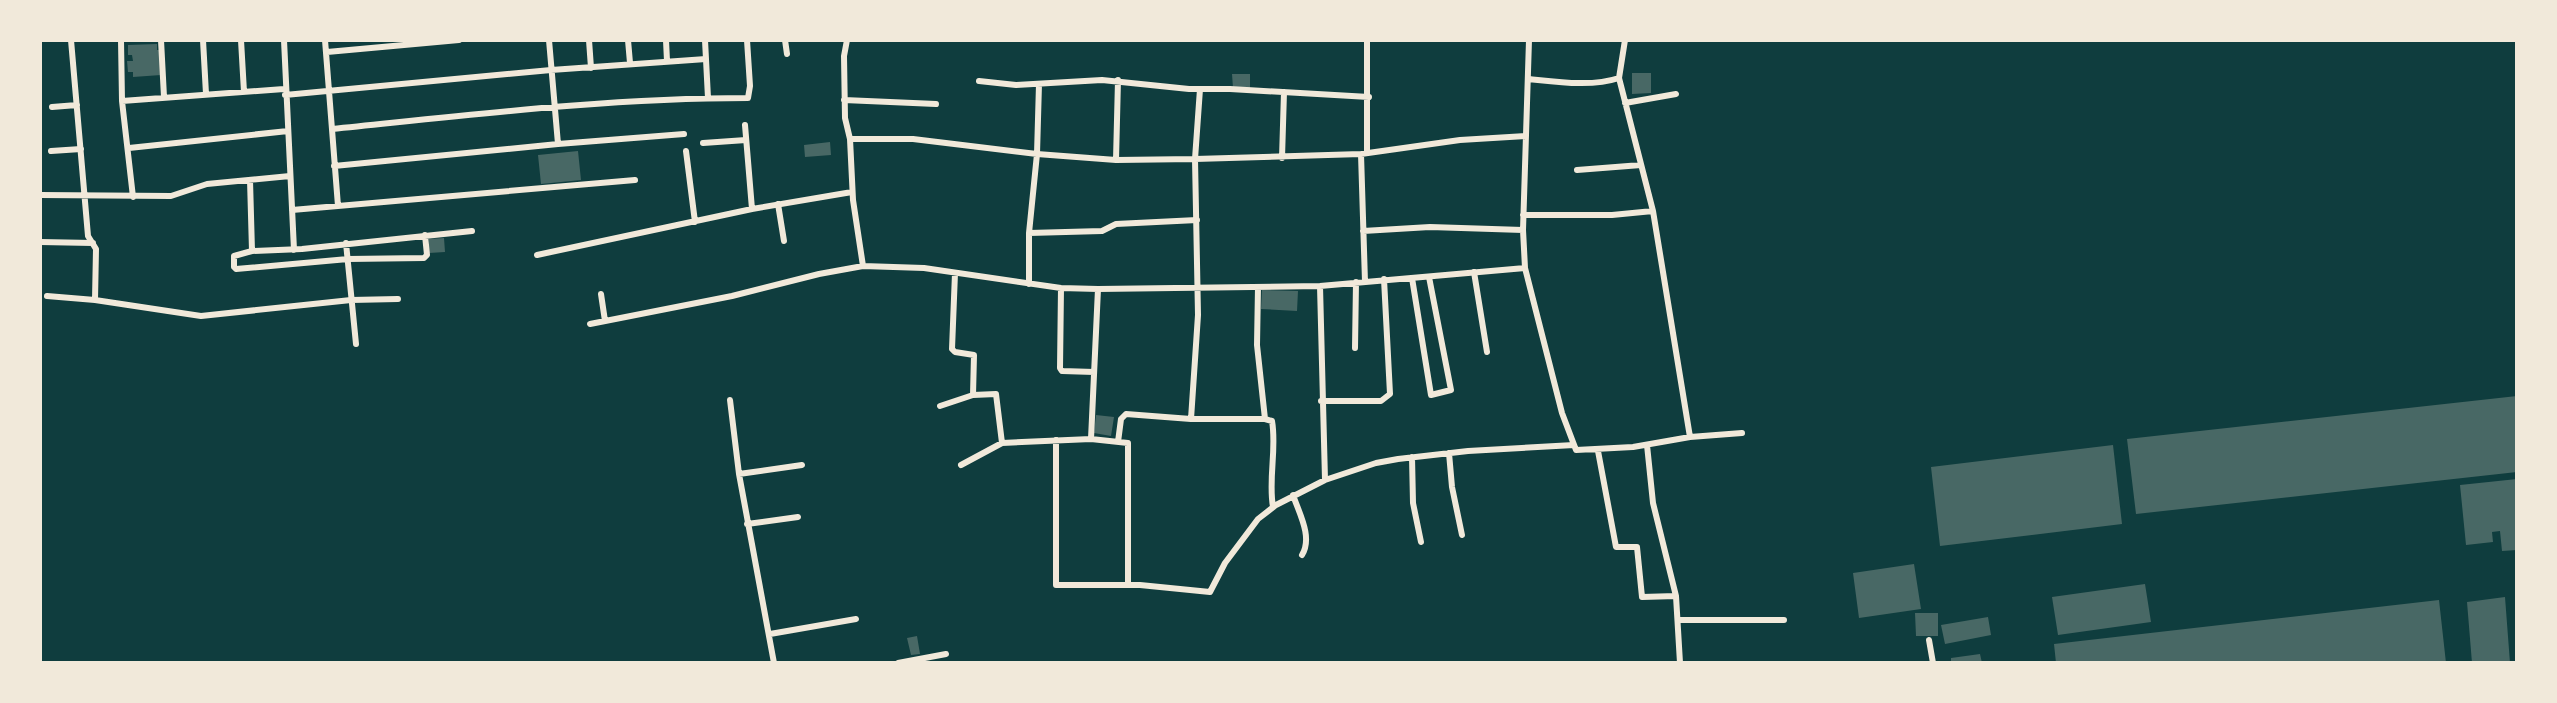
<svg xmlns="http://www.w3.org/2000/svg" width="2557" height="703" font-family="Commissioner,sans-serif">
<rect width="100%" height="100%" fill="#0f3d3e"/>
<path fill="#486865" d="M157,44v6h3l1,25 -28,2v-5h-5l-1,-11h6l-1,-6h-4v-10z
M1632,73h19v20l-19,1z
M1232,74h18v14h-17z
M830,142l1,13 -26,2 -1,-12z
M578,151l3,29 -40,4 -3,-29z
M444,238l1,14 -16,1v-14z
M1262,290l36,1 -1,20 -36,-2z
M2517,396v76l-381,42 -9,-75z
M1096,415l18,2 -3,19 -17,-3z
M2113,445l9,79 -182,22 -9,-79z
M2517,479v71l-15,1 -2,-20 -8,1 1,10 -27,3 -6,-60z
M1914,564l7,45 -62,9 -6,-45z
M2145,584l6,38 -93,13 -6,-38z
M2505,597l5,66h-38l-5,-61z
M2439,600l7,63h-390l-2,-19z
M1915,613h23v23h-22z
M1988,617l3,18 -46,9 -4,-19z
M917,636l3,18 -9,1 -4,-17z
M1980,654l2,9h-31v-5z"/>
<g fill="none" stroke-linecap="round" stroke-linejoin="round">
<path stroke="#f1e9da" stroke-width="6" d="M71,40l17,196 8,13 -1,51 106,16 150,-16 47,-1
M121,40l1,61 11,96
M161,40l3,57
M203,40l3,54
M241,40l3,52
M284,40l10,210
M325,40l13,166
M549,40l9,104
M589,40l2,28
M628,40l2,23
M666,40l1,21
M705,40l3,58
M785,40l2,14
M847,40l-3,16 1,62 5,21 3,61 10,66
M1529,40l-6,190 2,38 37,145 14,37 57,-3 57,-10 52,-4
M1625,40l-6,38 34,133 37,226
M327,52l132,-12
M1529,79c29,3 63,8 90,-1
M979,81l37,4 86,-5 87,9h41l139,8
M1200,89l-5,70 3,156 -7,104h74l7,2c5,28 -4,58 1,86
M285,95l266,-25 155,-11
M844,100l92,4
M122,101l162,-12
M1625,103l51,-9
M52,107l25,-2
M745,125l7,84
M332,129c138,-14 277,-31 416,-31l2,-12 -3,-46
M850,139h63l124,15 79,6 79,-1 166,-5 99,-14 66,-4
M703,143l43,-3
M129,148l159,-17
M51,151l30,-2
M686,151l9,71
M1367,153v-113
M1361,154l4,128
M1282,158l2,-66
M1116,160l2,-80
M334,166l224,-22 126,-10
M1577,170l64,-5
M250,180l2,71 -18,5v11l2,2 112,-10 76,-1 3,-3 -2,-20
M40,195l131,1 36,-12 83,-8
M778,204l6,37
M292,210l343,-30
M1523,215h89l41,-4
M1363,231l67,-4 93,3
M1029,233l73,-2 14,-7 81,-4
M40,242l53,1
M346,243l10,101
M252,251l50,-2 170,-18
M537,255l215,-46 100,-17
M1474,272l13,80
M955,273l-3,76 3,3 19,3 -1,40
M1412,278l19,117 20,-5 -22,-113
M1029,284v-51l8,-79 2,-70
M1320,286l5,194
M1258,287l-1,58 8,74
M1061,288l-1,80 2,3 32,1
M601,294l4,27
M47,296l48,4
M590,324l142,-28 87,-22 44,-8 61,2 137,20 37,1 222,-3 205,-18
M1355,348l1,-66
M730,400l9,74 35,189
M1321,401h60l9,-7 -6,-115
M940,406l33,-11 23,-1 6,49
M1091,439l7,-150
M1056,440v145h84l70,7 15,-29 33,-44 18,-14 49,-25 51,-17 22,-4 70,-8 106,-6
M1118,442l3,-23 5,-5 65,5
M1647,445l6,58 23,93 4,67
M1598,451l18,96h21l5,50 34,-1
M1449,453l3,34 10,48
M1412,457l1,46 8,39
M961,465l41,-22 89,-4 37,4v142
M739,474l63,-9
M1293,495c6,18 20,42 9,60
M747,524l51,-7
M1679,620h105
M770,634l86,-15
M1929,640l4,23
M898,663l48,-9"/>
</g>
<rect width="2557" height="703" fill="none" stroke="#f1e9da" stroke-width="84"/>
</svg>
